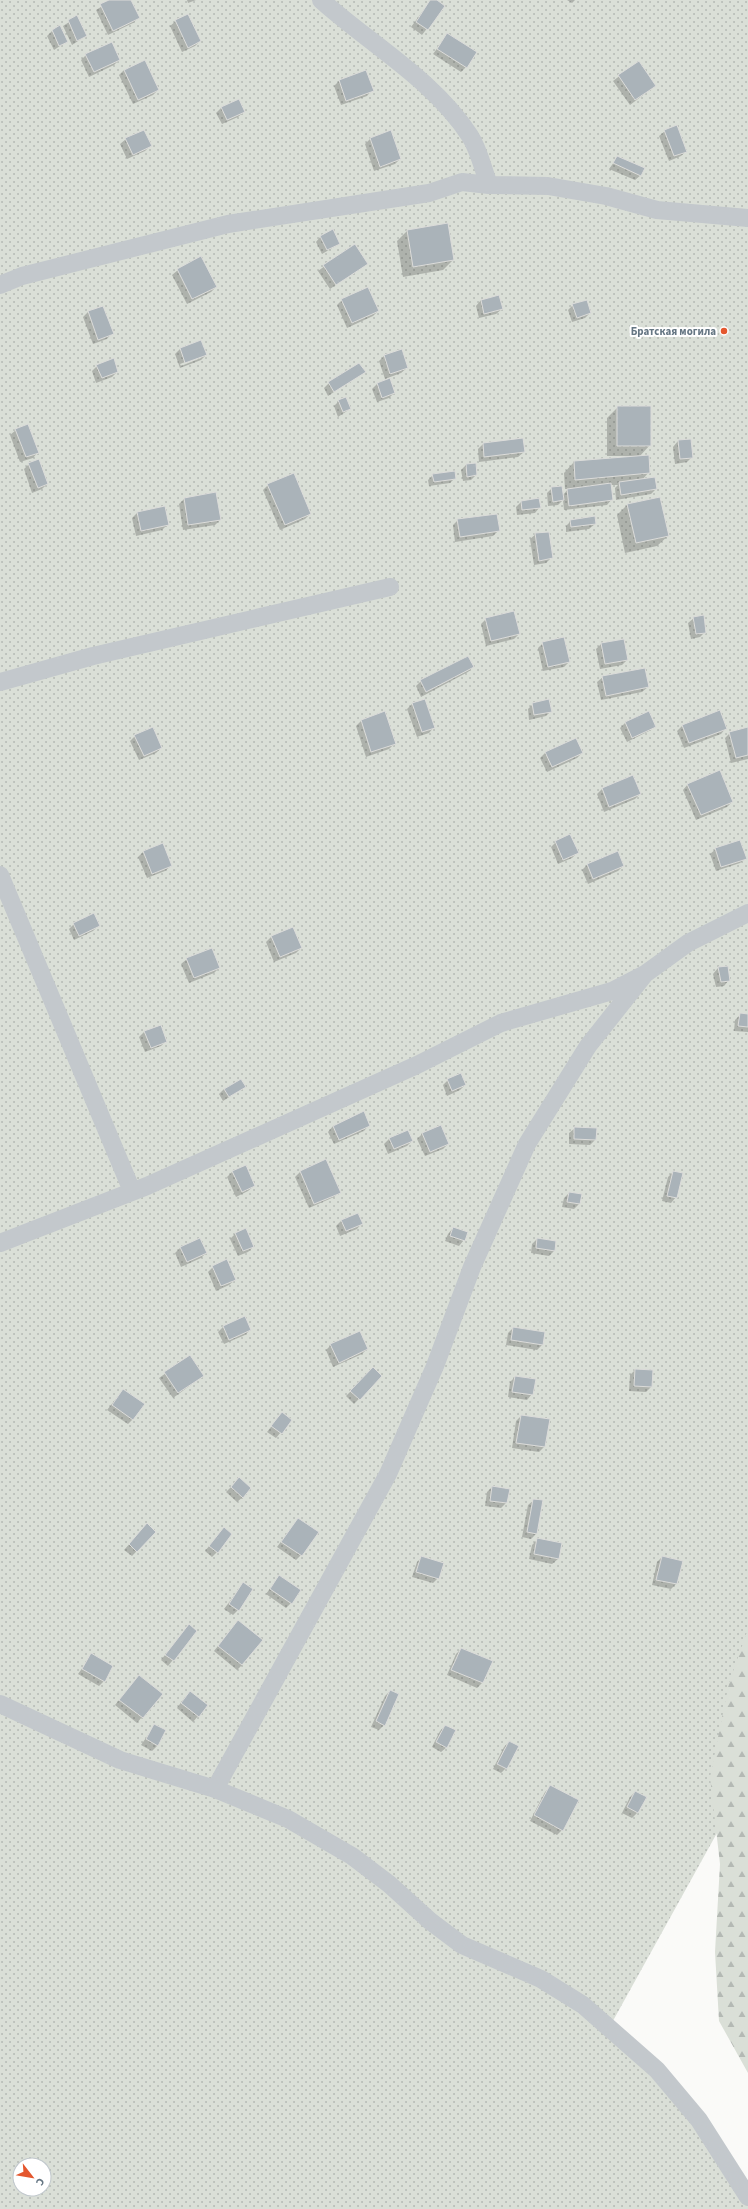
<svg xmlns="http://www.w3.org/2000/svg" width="748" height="2209" font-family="'Source Sans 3',sans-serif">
<defs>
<pattern id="grass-dots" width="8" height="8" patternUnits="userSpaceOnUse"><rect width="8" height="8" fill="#dadfd7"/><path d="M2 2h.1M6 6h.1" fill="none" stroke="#b4b9b4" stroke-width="1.8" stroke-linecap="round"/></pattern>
<pattern id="forest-firs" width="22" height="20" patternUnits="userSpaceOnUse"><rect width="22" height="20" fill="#dadfd7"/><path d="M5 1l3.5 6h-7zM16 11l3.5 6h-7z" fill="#b4b9b4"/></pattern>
</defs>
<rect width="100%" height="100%" fill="#fafaf8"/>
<path fill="url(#grass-dots)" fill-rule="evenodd" d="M0,0h748v1777l-139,251 48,42 91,127v12h-748zM20,2165h24v24h-24z"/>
<path fill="url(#forest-firs)" d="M748,1629v444l-29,-52 -4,-69 5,-88 -10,-87 19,-94z"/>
<path fill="#0003" fill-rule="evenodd" d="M112,0h18l8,18 -5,5 -25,12 -12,-25z
M187,0h9l-8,3z
M431,0h4l9,6 -22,29 -11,-8z
M567,0h8l-3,3z
M188,15l12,26 -5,5 -13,6 -12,-26 6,-5z
M77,17l9,19 -14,9 -9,-19z
M52,31l14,11 -12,8 -7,-14z
M448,34l18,33 -5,5 -28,-18z
M86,55l33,5 -5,5 -25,12 -8,-17z
M638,62l17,24 -25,19 -17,-24z
M124,70l34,20 -5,5 -20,9 -14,-29z
M365,71l7,19 -5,6 -26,9 -7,-19 5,-5z
M221,108l23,4 -6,5 -16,7 -6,-11z
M143,131l7,15 -5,5 -18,8 -7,-15 6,-5z
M665,131l21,20 -5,5 -12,5 -10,-25z
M370,139l30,20 -5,5 -21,7 -9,-27z
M617,158l24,17 -6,5 -26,-11z
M407,231l46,29 -10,10 -40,7 -6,-36z
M321,236l18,8 -17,10 -6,-12z
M354,245l12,19 -36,25 -12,-18z
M178,270l38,17 -5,5 -24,12 -15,-29z
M342,300l36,11 -5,5 -26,12 -10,-23z
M481,300l21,9 -6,5 -17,4 -3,-12z
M573,305l17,8 -5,5 -13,4 -4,-12z
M103,307l9,26 -5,6 -14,5 -10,-27 5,-5z
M201,341l5,14 -5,5 -21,8 -5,-14 5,-5zM201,356v2l-20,8 -1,-2z
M401,350l6,18 -6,5 -16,6 -6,-18 5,-5z
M97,366l20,6 -5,5 -16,6 -4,-12z
M364,372l-36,24 -4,-8 5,-5z
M390,379l4,14 -5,5 -12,4 -5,-13 5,-5z
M339,401l11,8 -12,8 -4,-11z
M617,408l33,37 -11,12 10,15 -7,8 14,9 -5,5 -35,6 -1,-12 3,-3h-8l2,14 -5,6 -43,5 -1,-10 -5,5 -10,1 -1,-13 5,-5 11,7 5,-6h-3l-1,-16 10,-11 56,-5v-1h-23v-38z
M16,430l22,22 -5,6 -13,4 -10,-27z
M678,441l14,16 -5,5 -12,2 -2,-17z
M483,444l41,8 -6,5 -39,5 -1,-13z
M29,464l18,20 -5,5 -10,4 -8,-24z
M466,465l10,10 -5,5 -8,1 -2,-11z
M433,475l22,3 -5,5 -21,3 -1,-6z
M268,485l42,29 -5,5 -25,11 -17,-40z
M184,499l36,21 -5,5 -32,5 -4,-26z
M538,499l2,8 -5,6 -18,2 -1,-8 5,-5z
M627,505l41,31 -11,10 -32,7 -8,-38z
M137,513l30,12 -5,5 -26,6 -4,-18z
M458,520l40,11 -5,5 -38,6 -2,-17z
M571,521l24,3 -6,5 -23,3v-6z
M536,534l15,24 -5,5 -12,2 -4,-26z
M694,618l11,14 -5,5 -9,2 -3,-16z
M486,619l33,15 -5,5 -28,7 -5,-22z
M543,643l26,19 -5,5 -21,4 -5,-23z
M601,644l26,16 -5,5 -22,4 -4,-20z
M473,667l-5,5 -47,25 -5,-11 5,-5z
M603,677l45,10 -6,5 -41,8 -4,-18z
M412,704l22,23 -5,6 -12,4 -10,-28z
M533,704l18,7 -5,5 -17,4 -1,-11z
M648,712l7,14 -6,5 -22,11 -7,-14 5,-5z
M384,713l10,31 -5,5 -23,8 -10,-31 5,-5z
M683,725l43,3 -5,6 -37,14 -7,-17z
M748,728v31l-17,4 -6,-25 5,-5z
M135,736l26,12 -5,5 -17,7 -9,-19z
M545,753h37l-5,5 -30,14 -7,-14z
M633,776l7,18 -5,5 -31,13 -7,-18 5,-5z
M688,784l44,18 -5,5 -31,13 -13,-30z
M556,842l21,11 -5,5 -14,6 -7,-17z
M716,849l30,9 -6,5 -24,8 -6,-17z
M143,852l28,14 -6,5 -18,7 -9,-21z
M617,852l6,14 -5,5 -30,13 -6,-14 5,-5z
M74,924l24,2 -5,5 -19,9 -5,-11z
M272,936l29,12 -5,5 -22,9 -8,-20z
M187,959l32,9 -5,5 -25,10 -8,-19z
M718,968l11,12 -5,6 -8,1 -3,-13z
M740,1015h8v17l-14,-1 1,-11z
M144,1032l22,9 -5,5 -16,6 -6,-15z
M448,1080l17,5 -5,5 -13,6 -4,-11z
M245,1087l-22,14 -4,-7 5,-5z
M369,1125l-5,6 -30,13 -6,-12 5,-6z
M440,1126l8,18 -5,5 -18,7 -8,-17 5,-5z
M575,1128l20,12 -5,5 -21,-1v-11z
M408,1131l4,10 -5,5 -19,8 -4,-10 5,-5z
M325,1161l14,31 -5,5 -25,11 -14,-31 5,-5z
M232,1172l22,14 -6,5 -12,6 -9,-20z
M673,1172l3,25 -5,6 -9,-2 6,-24z
M569,1193l10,11 -5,5 -12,-2 2,-9z
M358,1214l4,9 -5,6 -17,7 -4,-10 5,-5z
M453,1228l11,12 -5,6 -14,-5 3,-7z
M235,1234l18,13 -5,5 -10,4 -8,-17z
M200,1239l6,14 -5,5 -20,9 -6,-14 5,-5z
M537,1239l17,12 -5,5 -18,-3 1,-9z
M213,1267l22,13 -6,5 -13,6 -8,-19z
M245,1318l5,12 -5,5 -21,9 -6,-12 5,-5z
M513,1328l29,17 -5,5 -31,-5 2,-12z
M331,1345l36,4 -5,5 -29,13 -7,-17z
M190,1356l13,20 -30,22 -14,-20z
M373,1369l8,7 -27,28 -8,-8z
M635,1370l16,17 -5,5 -17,-1 1,-16z
M515,1377l17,17 -5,6 -19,-3 2,-15z
M123,1390l10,29 -5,5 -21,-14z
M282,1413l9,7 -15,18 -9,-6z
M521,1416l23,31 -5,5 -27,-4 4,-27z
M239,1479l4,18 -6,5 -11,-10z
M492,1487l17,3 -3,13 -5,5 -16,-2 2,-14z
M534,1500l2,34 -5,5 -9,-2 6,-32z
M298,1519l3,36 -5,5 -19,-13z
M224,1528l-7,24 -5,5 -7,-6z
M142,1530l13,2 -23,24 -8,-6z
M537,1540l24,4 -3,15 -6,5 -23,-5 3,-14z
M422,1557l16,21 -5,5 -21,-6 5,-15z
M662,1557l14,27 -5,5 -19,-4 5,-23z
M279,1576l12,27 -5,5 -20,-14z
M243,1584l-5,26 -5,5 -9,-6z
M189,1625l7,6 -28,35 -7,-6z
M233,1627l9,38 -5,5 -23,-19z
M461,1649l21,34 -5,5 -30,-13 9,-21z
M92,1655l12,26 -5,5 -21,-12z
M139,1676l22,18 -24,29 -22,-18z
M390,1691l-6,34 -5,5 -8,-3 14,-31z
M185,1697l13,19 -5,6 -16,-14z
M155,1725l10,6 -8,15 -5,5 -11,-6z
M445,1726l2,21 -6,5 -9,-5 8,-16z
M509,1742l-3,26 -5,5 -8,-4 11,-22z
M550,1787l12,43 -5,5 -27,-14 15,-29z
M635,1792l10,5 -8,16 -5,5 -10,-5 8,-16z"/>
<path fill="#aab3b9" stroke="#dcdcda" d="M109,0h22l9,18 -27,13 -13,-27z
M430,0h7l8,6 -17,24 -12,-8z
M188,14l13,27 -13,7 -13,-28z
M77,15l10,21 -10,5 -9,-21z
M60,25l8,17 -9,4 -7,-16z
M447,33l30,19 -10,16 -30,-19z
M112,42l8,18 -26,12 -9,-18z
M145,60l14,30 -21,10 -14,-30z
M639,61l17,25 -21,14 -17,-25z
M366,70l8,21 -28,10 -7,-21z
M239,99l6,13 -18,8 -6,-13z
M677,125l10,27 -13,4 -10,-26z
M144,130l8,16 -19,9 -8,-17z
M391,130l10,29 -21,8 -10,-29z
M617,156l28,12 -4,8 -28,-13z
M448,223l6,37 -41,7 -6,-37z
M333,229l7,15 -13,6 -7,-14z
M355,244l13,20 -32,21 -13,-20z
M201,256l16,31 -25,12 -15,-30z
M368,287l11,24 -27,12 -11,-24z
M499,295l4,14 -19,5 -3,-14z
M587,300l4,13 -14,5 -5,-14z
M103,306l11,28 -16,6 -10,-29z
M201,340l6,15 -22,8 -5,-15z
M402,349l6,19 -18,6 -6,-19z
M114,358l4,14 -16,6 -6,-13z
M359,363l7,9 -32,20 -6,-10z
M390,378l5,15 -13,5 -5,-15z
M346,397l5,12 -8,3 -5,-12z
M617,406h34v40h-34z
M28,424l11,29 -13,4 -11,-28z
M523,438l2,14 -41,5 -1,-14z
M691,439l2,19 -13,1 -2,-19z
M649,455l1,18 -75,7 -1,-19z
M39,459l9,25 -10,4 -10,-25z
M476,463l1,12 -10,2 -1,-13z
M455,471l1,8 -22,3 -2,-8z
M294,473l17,41 -26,11 -18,-41z
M655,477l2,12 -36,6 -2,-13z
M611,483l2,17 -44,6 -2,-17z
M562,486l2,14 -11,2 -2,-15z
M216,492l5,28 -33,5 -4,-27z
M660,497l9,39 -33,7 -9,-39z
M539,498l2,10 -19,2 -1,-9z
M165,506l4,19 -28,6 -4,-19z
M497,514l3,17 -40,6 -3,-18z
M595,516l1,8 -25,3 -1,-7z
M549,532l4,26 -14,3 -4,-28z
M514,611l6,23 -29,7 -6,-23z
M704,615l2,18 -10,1 -3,-17z
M564,637l6,25 -22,5 -6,-25z
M624,639l4,21 -23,4 -4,-21z
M468,656l6,11 -48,25 -6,-12z
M645,668l4,19 -43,9 -4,-20z
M425,699l10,29 -13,4 -10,-29z
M549,699l3,13 -18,3 -2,-12z
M720,710l7,19 -38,14 -7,-18z
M385,711l11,33 -25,8 -10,-32z
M649,711l7,16 -24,11 -7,-16z
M153,727l9,21 -18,8 -10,-21z
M748,727v28l-12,3 -7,-26z
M576,738l7,15 -31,14 -7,-15z
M720,770l13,32 -32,13 -14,-31z
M633,775l8,19 -32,13 -7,-19z
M570,834l9,19 -16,7 -8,-19z
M740,840l7,19 -26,8 -6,-19z
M163,843l9,23 -20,8 -9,-23z
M618,851l6,15 -31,13 -6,-15z
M94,913l6,13 -21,10 -6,-13z
M293,927l9,21 -22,9 -9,-21z
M212,948l8,20 -26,10 -8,-20z
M728,966l2,15 -9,1 -3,-15z
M740,1013l8,1v13l-10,-1z
M161,1025l6,17 -16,6 -7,-17z
M461,1073l5,12 -14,6 -5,-12z
M241,1079l5,8 -17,10 -5,-8z
M364,1111l6,15 -31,14 -6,-14z
M441,1125l8,19 -19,8 -8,-19z
M574,1127l23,1 -1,12 -22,-1z
M408,1130l5,11 -19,8 -5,-11z
M326,1159l15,34 -27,11 -14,-33z
M246,1165l9,21 -13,6 -10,-21z
M673,1171l10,2 -6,25 -10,-2z
M569,1192l13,2 -2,10 -13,-2z
M358,1213l5,11 -17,7 -5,-11z
M453,1227l15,5 -3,9 -15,-5z
M246,1228l8,19 -11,4 -8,-18z
M200,1238l7,15 -20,9 -7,-15z
M537,1238l19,3 -1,10 -19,-3z
M227,1259l9,21 -15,6 -9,-20z
M245,1316l6,14 -22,10 -6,-14z
M513,1327l32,5 -2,13 -32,-5z
M360,1331l8,18 -29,14 -9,-19z
M190,1355l14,21 -26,17 -14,-21z
M373,1367l9,9 -22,24 -10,-9z
M635,1369l18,1 -1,17 -18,-1z
M515,1376l21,3 -3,16 -21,-3z
M123,1389l22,15 -12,16 -21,-15z
M282,1412l10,8 -10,14 -11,-8z
M521,1415l29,4 -5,28 -29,-4z
M239,1477l12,11 -8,10 -12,-11z
M492,1486l18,3 -3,14 -17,-2z
M533,1499l10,1 -6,34 -10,-2z
M298,1518l21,14 -17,24 -21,-14z
M147,1523l9,9 -19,20 -8,-8z
M224,1527l8,7 -14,19 -9,-7z
M537,1538l25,5 -3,16 -25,-5z
M421,1556l23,7 -5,16 -23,-7z
M662,1556l21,5 -6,23 -21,-4z
M279,1575l22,15 -9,14 -22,-15z
M243,1582l10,7 -14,22 -10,-7z
M238,1620l25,20 -21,25 -24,-19z
M189,1624l8,7 -23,30 -9,-6z
M461,1648l32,13 -10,22 -32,-13z
M91,1653l22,13 -8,16 -23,-13z
M139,1675l24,19 -20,24 -24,-18z
M390,1690l9,4 -14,32 -9,-5z
M190,1691l18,14 -9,12 -18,-14z
M154,1724l12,6 -8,16 -12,-7z
M445,1725l11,5 -9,18 -11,-6z
M509,1741l10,5 -12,23 -10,-5z
M550,1785l29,15 -16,31 -29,-16z
M635,1791l12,6 -9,16 -11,-6z"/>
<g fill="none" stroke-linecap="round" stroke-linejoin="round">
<path stroke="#c3c8cc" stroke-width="18" d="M321,0c49,44 112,79 149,136 9,14 13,33 19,49l59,1 58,10 51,14 91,8
M0,285l22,-9 206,-52 201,-31 33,-11 27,3
M0,682l93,-26 297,-69
M0,875l132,316
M0,1243l147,-57 270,-121 84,-42 111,-32 33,-17 43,-31 60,-30
M0,1704l120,56 95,29 73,30 64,37 37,28 41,37 32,24 79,34 42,26 74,65 42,50 49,77
M215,1789l173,-315 47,-108 37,-99 55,-123 61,-98 57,-72"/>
</g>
<circle fill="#e4572e" stroke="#fff" stroke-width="1.5" cx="724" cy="331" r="4"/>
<g text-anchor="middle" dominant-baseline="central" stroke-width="4" stroke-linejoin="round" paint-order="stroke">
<g font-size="11" font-weight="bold" fill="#657683" stroke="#fff" text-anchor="end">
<text x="716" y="331">Братская могила</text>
</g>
</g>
<g transform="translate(32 2177) rotate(121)"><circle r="19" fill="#ffffff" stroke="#c1c8cd"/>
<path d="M0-3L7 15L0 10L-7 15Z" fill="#e4572e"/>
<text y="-6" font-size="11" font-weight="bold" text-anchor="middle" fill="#657683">С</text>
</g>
</svg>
